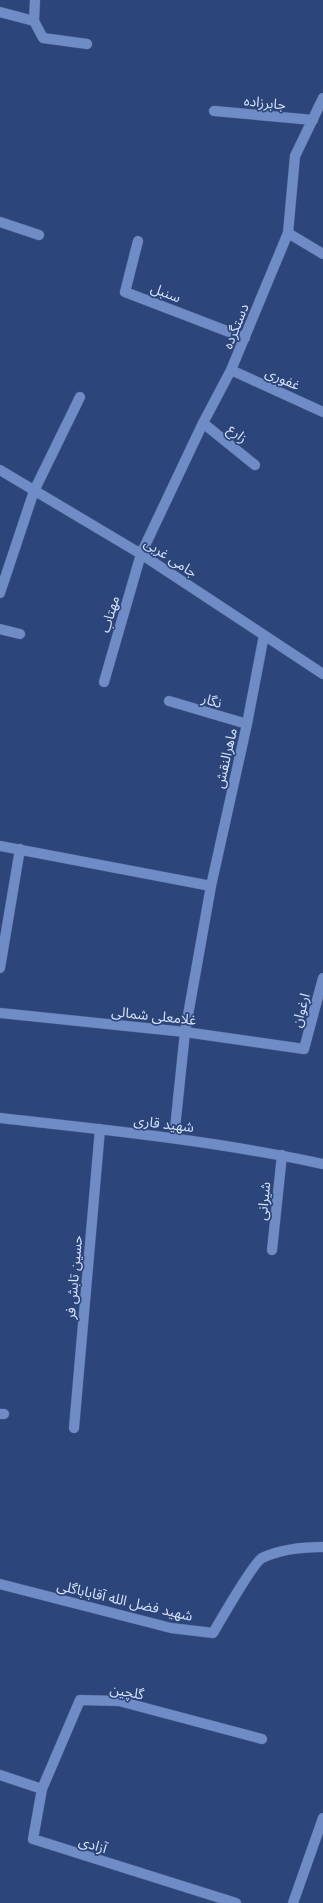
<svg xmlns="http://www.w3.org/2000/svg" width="323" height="1903" font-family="Lato,'Noto Sans Arabic',sans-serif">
<rect width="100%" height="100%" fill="#2c457a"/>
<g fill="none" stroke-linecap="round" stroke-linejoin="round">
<defs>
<path id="minor" d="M35,0l-1,21 9,17 44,6
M0,12l34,9
M214,111l99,9
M0,222l39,13
M288,233l35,21
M138,241l-13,51 120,46
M231,370l92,42
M203,423l52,42
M0,470l141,84 182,120
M0,593l34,-102 46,-94
M0,629l20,5
M104,682l37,-128 62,-131 28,-53 57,-137 7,-77 28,-58
M169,701l78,23
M0,846l211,40
M0,968l20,-119
M0,1013l185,19 119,17 19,-71
M0,1118c108,12 216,23 323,46
M174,1138l11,-106 26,-146 36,-162 17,-89
M272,1250l10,-95
M0,1414h4
M74,1428l26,-299
M0,1584l171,44 42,5c7,-12 41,-71 49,-75 19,-9 41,-11 61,-11
M0,1775l42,14 -9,50 203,64
M42,1789l38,-89 39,1 143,38
M293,1903l30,-85"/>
</defs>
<use href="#minor" stroke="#495e89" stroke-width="11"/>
<use href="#minor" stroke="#6f8cc7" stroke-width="10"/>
</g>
<g text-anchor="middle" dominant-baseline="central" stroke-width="3.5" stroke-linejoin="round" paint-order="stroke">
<g font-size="14" fill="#d5e2fc" stroke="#2c457a">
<text transform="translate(265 102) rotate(6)">جابرزاده</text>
<text transform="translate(166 292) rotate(21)">سنبل</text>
<text transform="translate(235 326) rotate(-68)">دستگرده</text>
<text transform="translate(283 378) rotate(24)">غفوری</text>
<text transform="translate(238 433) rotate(39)">زارع</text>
<text transform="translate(171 557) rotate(33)">جامی غربی</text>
<text transform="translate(109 614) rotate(-74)">مهتاب</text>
<text transform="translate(212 700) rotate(17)">نگار</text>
<text transform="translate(225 758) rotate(-77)">ماهرالنقش</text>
<text transform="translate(300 1010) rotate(-75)">ارغوان</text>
<text transform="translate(154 1015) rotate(6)">غلامعلی شمالی</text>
<text transform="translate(164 1123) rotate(7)">شهید قاری</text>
<text transform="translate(263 1201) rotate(-84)">شیرانی</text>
<text transform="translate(73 1277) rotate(-85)">حسین تابش فر</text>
<text transform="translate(125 1600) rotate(13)">شهید فضل الله آقاباباگلی</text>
<text transform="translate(127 1691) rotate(10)">گلچین</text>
<text transform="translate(93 1844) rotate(17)">آزادی</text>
</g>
</g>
</svg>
